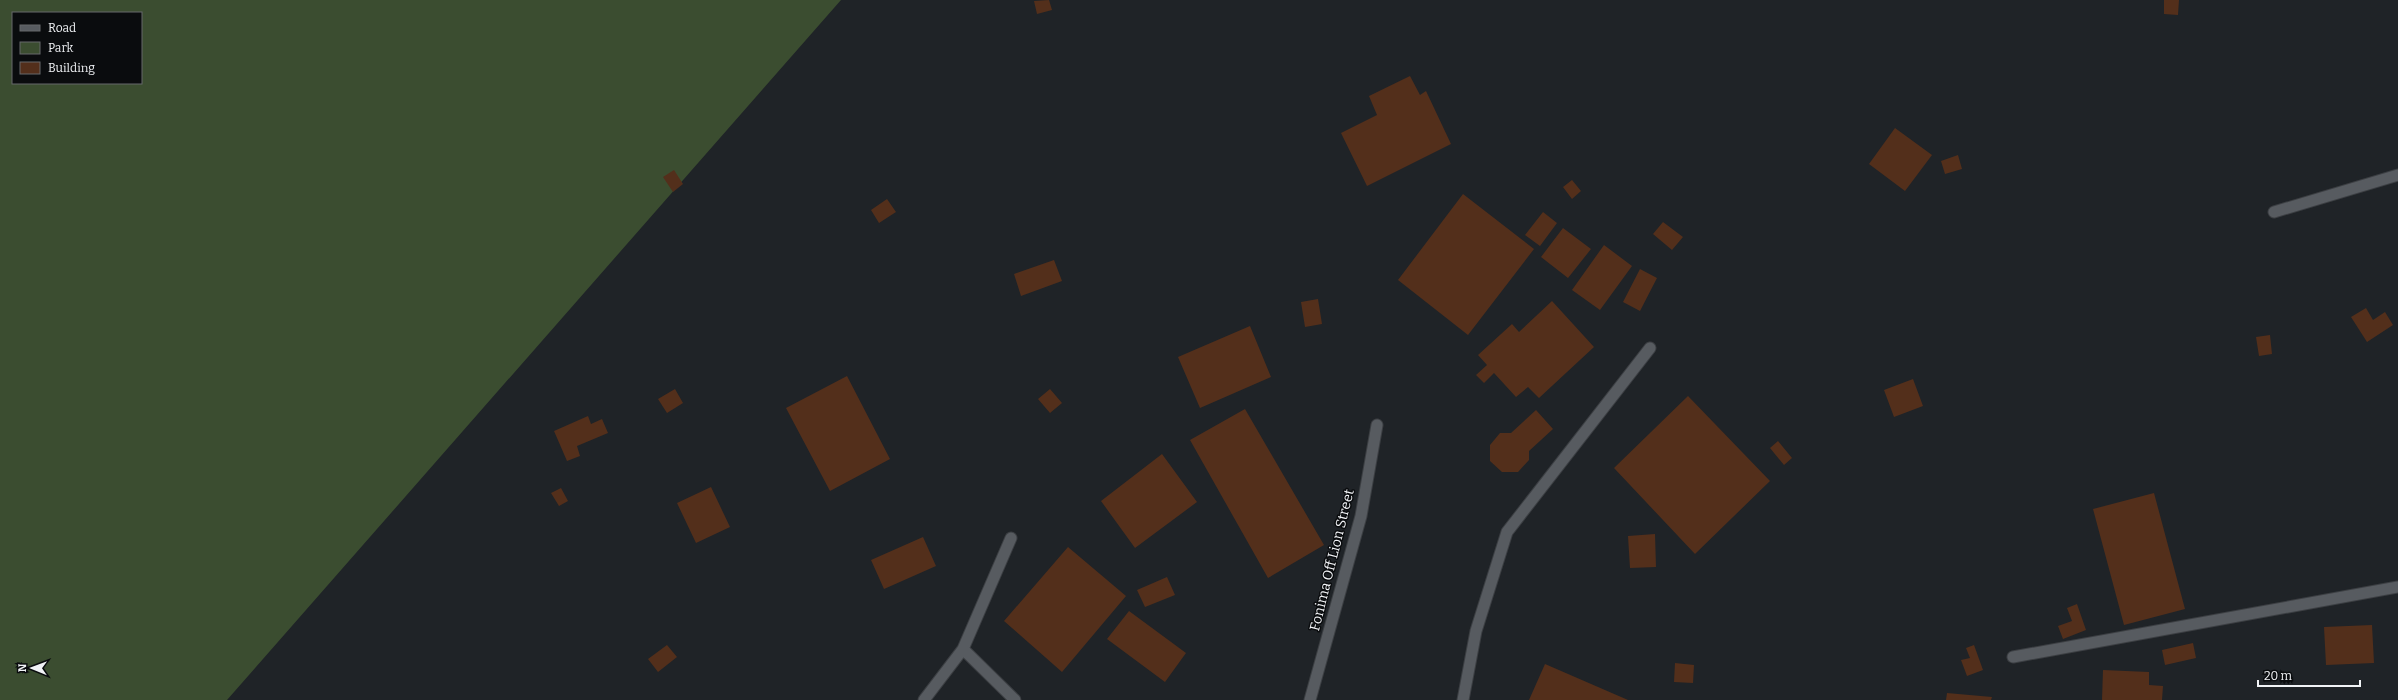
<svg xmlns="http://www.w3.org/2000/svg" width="2398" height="700" font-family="Bitter,serif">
<rect width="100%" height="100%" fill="#1f2327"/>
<path fill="#3b4d30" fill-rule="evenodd" d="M0,0h841l-614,700h-227zM13,13h128v70h-128z"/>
<path fill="#532f1b" d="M1049,0l3,10 -15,4 -3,-13z
M2164,0h15l-1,15 -14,-1z
M1410,76l10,19 6,-4 25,53 -84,42 -26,-53 36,-18 -8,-19z
M1895,128l37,27 -27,36 -36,-27z
M1958,155l4,14 -17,5 -4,-13z
M674,170l9,14 -10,8 -10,-15z
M1572,180l9,11 -9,8 -9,-12z
M1463,194l71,55 -66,86 -70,-55z
M887,199l9,13 -17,11 -8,-13z
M1543,212l14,11 -17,23 -15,-11z
M1663,222l20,15 -11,13 -19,-16z
M1563,228l28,21 -23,29 -27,-21z
M1604,245l28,21 -32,44 -28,-20z
M1054,260l8,21 -41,15 -7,-22z
M1640,269l17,9 -17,33 -17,-9z
M1318,299l4,25 -17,3 -4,-25z
M1552,301l42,46 -55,51 -11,-11 -12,10 -22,-24 -10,10 -8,-8 11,-10 -9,-10 34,-31 7,8z
M2366,308l7,12 12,-8 8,13 -26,17 -16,-25z
M1250,326l21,51 -71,31 -22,-51z
M2270,335l2,19 -13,2 -3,-19z
M847,376l43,83 -60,32 -44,-83z
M1913,379l10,27 -29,11 -10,-27z
M675,389l8,14 -16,10 -9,-14z
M1050,389l12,14 -12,10 -12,-14z
M1688,396l82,85 -75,73 -81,-86z
M1245,409l79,136 -56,33 -78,-138z
M1536,410l17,19 -24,22v9l-11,12h-16l-12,-11v-16l10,-12h11z
M588,416l3,8 11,-5 6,14 -31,13 3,10 -13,5 -13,-30z
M1778,441l14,17 -8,7 -14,-17z
M1162,454l35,48 -62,46 -34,-47z
M711,487l19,40 -34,16 -19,-40z
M561,488l7,13 -9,5 -8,-13z
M2154,493l31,116 -61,16 -31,-116z
M1655,534l1,33 -26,1 -2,-32z
M923,537l13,29 -52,23 -13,-29z
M1068,547l58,49 -64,76 -58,-51z
M1167,577l8,18 -30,12 -8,-17z
M2077,604l9,26 -23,9 -5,-13 14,-5 -5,-13z
M1129,611l57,42 -21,29 -58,-43z
M2372,625l2,38 -48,2 -2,-38z
M2193,643l3,15 -31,7 -3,-15z
M667,645l10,12 -19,15 -10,-13z
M1974,645l9,25 -16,6 -6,-16 9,-2 -4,-10z
M1675,663l19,2 -1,18 -19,-1z
M1545,664l83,36h-99z
M2103,670l46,2v13l14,1 -1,14h-60z
M1947,693l45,4 -1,3h-45z"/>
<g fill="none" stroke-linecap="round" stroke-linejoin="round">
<defs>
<path id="minor" d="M2274,212l124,-37
M963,649l52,51
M2013,657l385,-70
M924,700l39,-51 48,-111
M1310,700l51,-184 16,-91
M1463,700l13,-69 31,-99 143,-184"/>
</defs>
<use href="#minor" stroke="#3c3f43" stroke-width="13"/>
<use href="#minor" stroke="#575b60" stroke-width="11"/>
</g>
<g text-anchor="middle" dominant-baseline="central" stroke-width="3" stroke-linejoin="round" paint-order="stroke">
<g font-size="14" fill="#f1f3f6" stroke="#0a0c0e">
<text transform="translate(1332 560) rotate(-76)">Fonima Off Lion Street</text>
</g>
</g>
<rect x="12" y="12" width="130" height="72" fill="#0a0c0e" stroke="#66686b"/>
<rect x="20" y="25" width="20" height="6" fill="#575b60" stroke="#66686b"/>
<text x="48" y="32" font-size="12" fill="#f1f3f6">Road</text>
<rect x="20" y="42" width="20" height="12" fill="#3b4d30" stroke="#66686b"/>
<text x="48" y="52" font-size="12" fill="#f1f3f6">Park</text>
<rect x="20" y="62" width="20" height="12" fill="#532f1b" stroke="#66686b"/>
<text x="48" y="72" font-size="12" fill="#f1f3f6">Building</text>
<g transform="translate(32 668) rotate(271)" stroke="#0a0c0e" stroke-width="3" paint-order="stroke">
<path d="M0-3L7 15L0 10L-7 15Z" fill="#f1f3f6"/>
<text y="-6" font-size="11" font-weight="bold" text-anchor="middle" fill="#f1f3f6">N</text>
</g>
<path d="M2258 680v6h102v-6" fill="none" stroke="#f1f3f6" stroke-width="2"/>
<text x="2264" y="680" font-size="12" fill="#f1f3f6" stroke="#0a0c0e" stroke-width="3" paint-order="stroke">20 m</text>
</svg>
